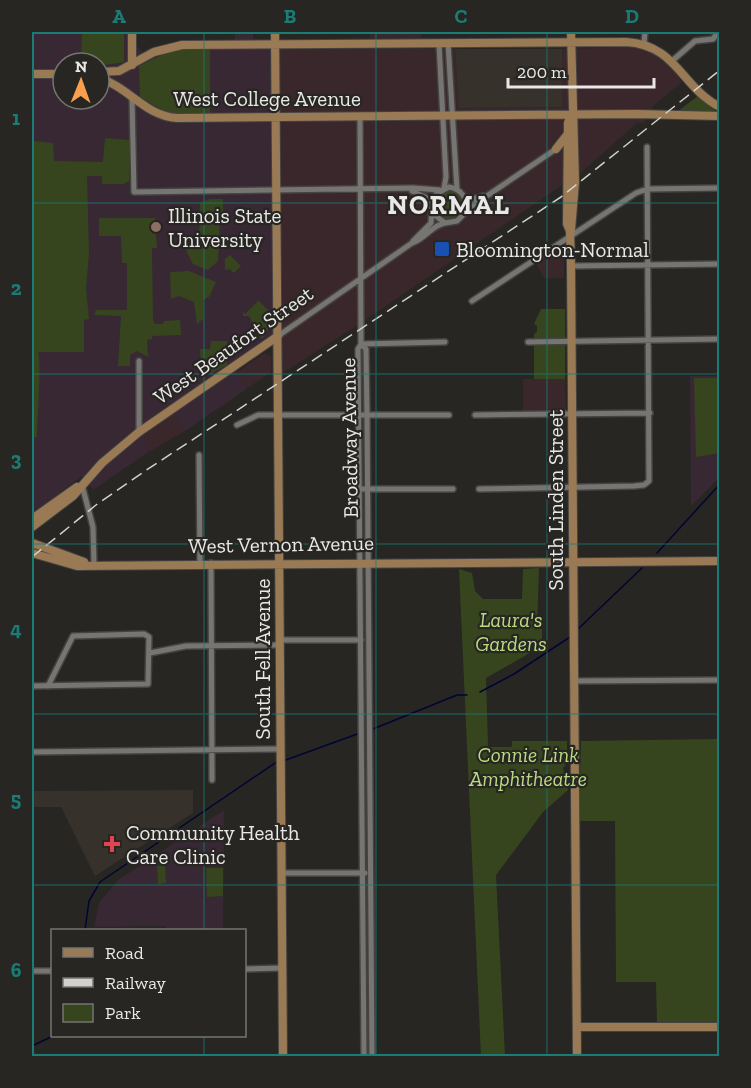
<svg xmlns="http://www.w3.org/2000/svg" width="751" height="1088" font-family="'Zilla Slab',serif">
<rect width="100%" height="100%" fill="#272623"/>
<path fill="#3a272c" d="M370,32h51v7l-51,-1z
M637,47l17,7 17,14 11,14 -29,24 -9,17h-7l-53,47 -220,151 -83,53 2,-44 -6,-281h178l4,59 103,-1v-58z
M564,246v32h-20l-8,-14z
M265,353l6,3v16l-23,16 -11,-16z
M523,379h42l1,32h-43z
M172,413l13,18 -38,22 -3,-20z"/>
<path fill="#36312a" d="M455,49h107v58l-103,1z
M193,790v23l-98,63 -34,-69h-29v-16z"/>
<path fill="#372833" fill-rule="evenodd" d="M32,32h104l1,14 6,6 33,-10h59v-10h18v9h24l6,289 -51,33 16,25 -63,43 -13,-17 -28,19 3,20 -54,37 -11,-14 -50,39zM63,63h36v36h-36z
M690,376h30l-1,102 -28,28z
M224,810l-1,120h-57v-4l-72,1 5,-24 19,-23z"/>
<path fill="#37451f" d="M82,32h42v30l-25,4v-3h-18z
M210,47v68l-41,-2 -29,-15 -1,-32 37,-18z
M698,96l20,17 -40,-2z
M105,138l24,2v41l-6,3h-21v-8h-15l2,77 -3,35 3,31 -5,1v32h-46c4,8 -1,70 -1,85h-5v-296l21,2 1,18 49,1z
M434 206a15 15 0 1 1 30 0a15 15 0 1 1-30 0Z
M210,199h13v15l-3,5 -2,42 -10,9 -15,-6 -7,-14 13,-15 1,-32z
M99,218h56l2,30h-5l1,72 2,4h8l1,-3 16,-1 1,15 -29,1v3l-5,1 1,17 -11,-6 -7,4v11h-12l3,-50 -27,-1 2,-5h31v-47h-5l-1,-27h-22z
M230,255l11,11 -7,7 -5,-4 -4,1v-11z
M189,271l27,11 -7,15 -6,3v19l-6,5 -3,-22 -15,-6 -8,3 -1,-27z
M257,299l11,11v20l-6,9 -13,-23h-6v-5l2,3 13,-13z
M541,309h24v70h-31v-45l3,-2v-6l-3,-2z
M211,341h16v24l-23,12 -3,-6 -1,-22h10z
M694,378h25v75l-23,4z
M539,568l-2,60 5,1v17l-56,32 2,69h24v-6h55v22l-4,5 5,22 -25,22 -47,63 9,181h-24l-22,-487 13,4 3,18 8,8h39l1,-30z
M719,739v283h-62l-1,-40h-40l-1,-161h-36l2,-80z
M157,866h8l1,17 -8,1z
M206,868h17v28l-16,1z"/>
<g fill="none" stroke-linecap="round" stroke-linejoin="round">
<path stroke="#000534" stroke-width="1.5" d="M657,553l63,-69
M578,629l64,-61
M480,692l34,-18 56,-37
M373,729l84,-34h10
M283,761l77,-28
M85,930l4,-29 11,-19 178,-121
M32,1046l21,-10"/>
<defs>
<path id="street" d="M448,43l9,147
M439,44l7,133 -2,11
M644,44l1,-12
M672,61l23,-20 18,-2 5,-7
M132,98l2,94 279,-4 27,2
M360,117l1,227 -3,5 6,707
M412,191l13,6 7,7
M465,197l8,2 10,-3
M466,210l90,-61
M413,241l18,-18 1,-19 4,-10 13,-7c13,2 19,12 17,25l-9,9 -12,2 -13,-10
M571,266l149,-2
M472,301l164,-108 11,-4 73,-1
M278,336l134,-93c13,-4 20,-18 33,-20
M528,342l192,-3
M361,344l5,5 1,67 5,640
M361,344l84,-2
M139,361v71
M475,415l175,-2
M237,425l21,-10h191
M199,455l1,108
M82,485l11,42 1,37
M359,489h94
M479,489l155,-3 10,-1 5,-4 -2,-334
M211,563l1,217
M280,640h81
M150,653l36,-7 94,-1
M574,681l146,-1
M32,686l114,-2h2l1,-47 -5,-3 -71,2 -25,50
M32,752l248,-3
M282,873h83
M244,969l38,-1
M32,971h20"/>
<path id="secondary" d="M132,32v33
M275,32l8,1024
M99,72l20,-1 35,-19 28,-7 444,-3c51,3 55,45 94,65
M32,74h31
M99,78c30,9 46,38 78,40l459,-4 84,2
M571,115l-3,8 -1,101 3,7 1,35 6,790
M556,149l11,-14
M571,230l4,-48 -4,-150
M32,519l45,-32
M32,527l41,-31 29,-33 37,-31 139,-96
M32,543l52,19
M32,553l45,13 643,-5
M577,1027h143"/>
</defs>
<use href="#street" stroke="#444341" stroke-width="8"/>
<use href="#secondary" stroke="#444341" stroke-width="10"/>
<use href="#street" stroke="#777572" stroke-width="5"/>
<use href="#secondary" stroke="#997a54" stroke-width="8"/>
<path stroke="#d2d1cf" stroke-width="1.5" stroke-dasharray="12 6" stroke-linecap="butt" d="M32,557l64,-52 49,-34 416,-274 159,-127"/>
</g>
<path fill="none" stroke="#1a7c74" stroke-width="1.5" stroke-opacity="0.55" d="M204,32v898M376,32v1024M547,32v1024M32,203h688M32,374h688M32,544h688M32,714h688M32,885h688M204,1036v20"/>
<circle fill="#8d6e63" stroke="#272623" stroke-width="2" cx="156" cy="227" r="6"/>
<rect fill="#1a4fb4" stroke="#272623" stroke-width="2" x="434" y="241" width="16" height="16" rx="3"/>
<path fill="#e0444e" stroke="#272623" stroke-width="2" d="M109 835h6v6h6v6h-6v6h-6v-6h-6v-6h6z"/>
<g text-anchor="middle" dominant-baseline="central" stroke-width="4.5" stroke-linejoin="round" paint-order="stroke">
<g font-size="21" fill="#e9e8e6" stroke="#272623">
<text x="267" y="98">West College Avenue</text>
<text transform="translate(233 345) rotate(-35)">West Beaufort Street</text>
<text transform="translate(349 438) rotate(-91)">Broadway Avenue</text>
<text transform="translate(555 500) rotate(-90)">South Linden Street</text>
<text transform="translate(281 544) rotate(-1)">West Vernon Avenue</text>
<text transform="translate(262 659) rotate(-90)">South Fell Avenue</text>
</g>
<g font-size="21" fill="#e9e8e6" stroke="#272623" text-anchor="start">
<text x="168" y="215">Illinois State<tspan x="168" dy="24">University</tspan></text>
<text x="456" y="249">Bloomington-Normal</text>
<text x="126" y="832">Community Health<tspan x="126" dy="24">Care Clinic</tspan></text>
</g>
<g font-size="21" font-style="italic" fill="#badc81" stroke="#272623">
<text x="511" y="619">Laura's<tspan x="511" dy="24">Gardens</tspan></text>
<text x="528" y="754">Connie Link<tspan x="528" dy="24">Amphitheatre</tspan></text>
</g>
<g font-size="27" font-weight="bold" letter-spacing="1.5" fill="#e9e8e6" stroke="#272623">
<text x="449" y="205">NORMAL</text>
</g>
</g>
<rect width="751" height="1088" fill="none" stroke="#272623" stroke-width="66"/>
<rect x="51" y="929" width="195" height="108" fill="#272623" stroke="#757471" stroke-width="1.5"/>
<rect x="63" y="948" width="30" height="9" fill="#997a54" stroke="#757471" stroke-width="1.5"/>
<text x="105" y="959" font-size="18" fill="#e9e8e6">Road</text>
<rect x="63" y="978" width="30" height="9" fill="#d2d1cf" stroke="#757471" stroke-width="1.5"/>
<text x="105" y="989" font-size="18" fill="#e9e8e6">Railway</text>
<rect x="63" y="1004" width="30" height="18" fill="#37451f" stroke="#757471" stroke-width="1.5"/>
<text x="105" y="1019" font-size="18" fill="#e9e8e6">Park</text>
<g transform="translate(81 81) rotate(1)"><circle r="28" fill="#272623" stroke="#757471" stroke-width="1.5"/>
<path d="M0-4.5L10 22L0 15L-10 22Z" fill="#fa9f4e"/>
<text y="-9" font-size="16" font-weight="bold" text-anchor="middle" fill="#e9e8e6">N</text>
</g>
<path d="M508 78v9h146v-9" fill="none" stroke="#e9e8e6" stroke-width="3"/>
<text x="517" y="78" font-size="18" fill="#e9e8e6" stroke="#272623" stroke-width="4.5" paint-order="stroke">200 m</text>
<rect x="33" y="33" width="685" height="1022" fill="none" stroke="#1a7c74" stroke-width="2"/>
<g font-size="20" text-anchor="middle" font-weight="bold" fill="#1a7c74">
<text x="119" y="23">A</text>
<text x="290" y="23">B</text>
<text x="461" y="23">C</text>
<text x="632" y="23">D</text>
<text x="16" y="125">1</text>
<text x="16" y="295">2</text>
<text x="16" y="466">3</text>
<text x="16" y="636">4</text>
<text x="16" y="806">5</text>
<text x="16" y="977">6</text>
</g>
</svg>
